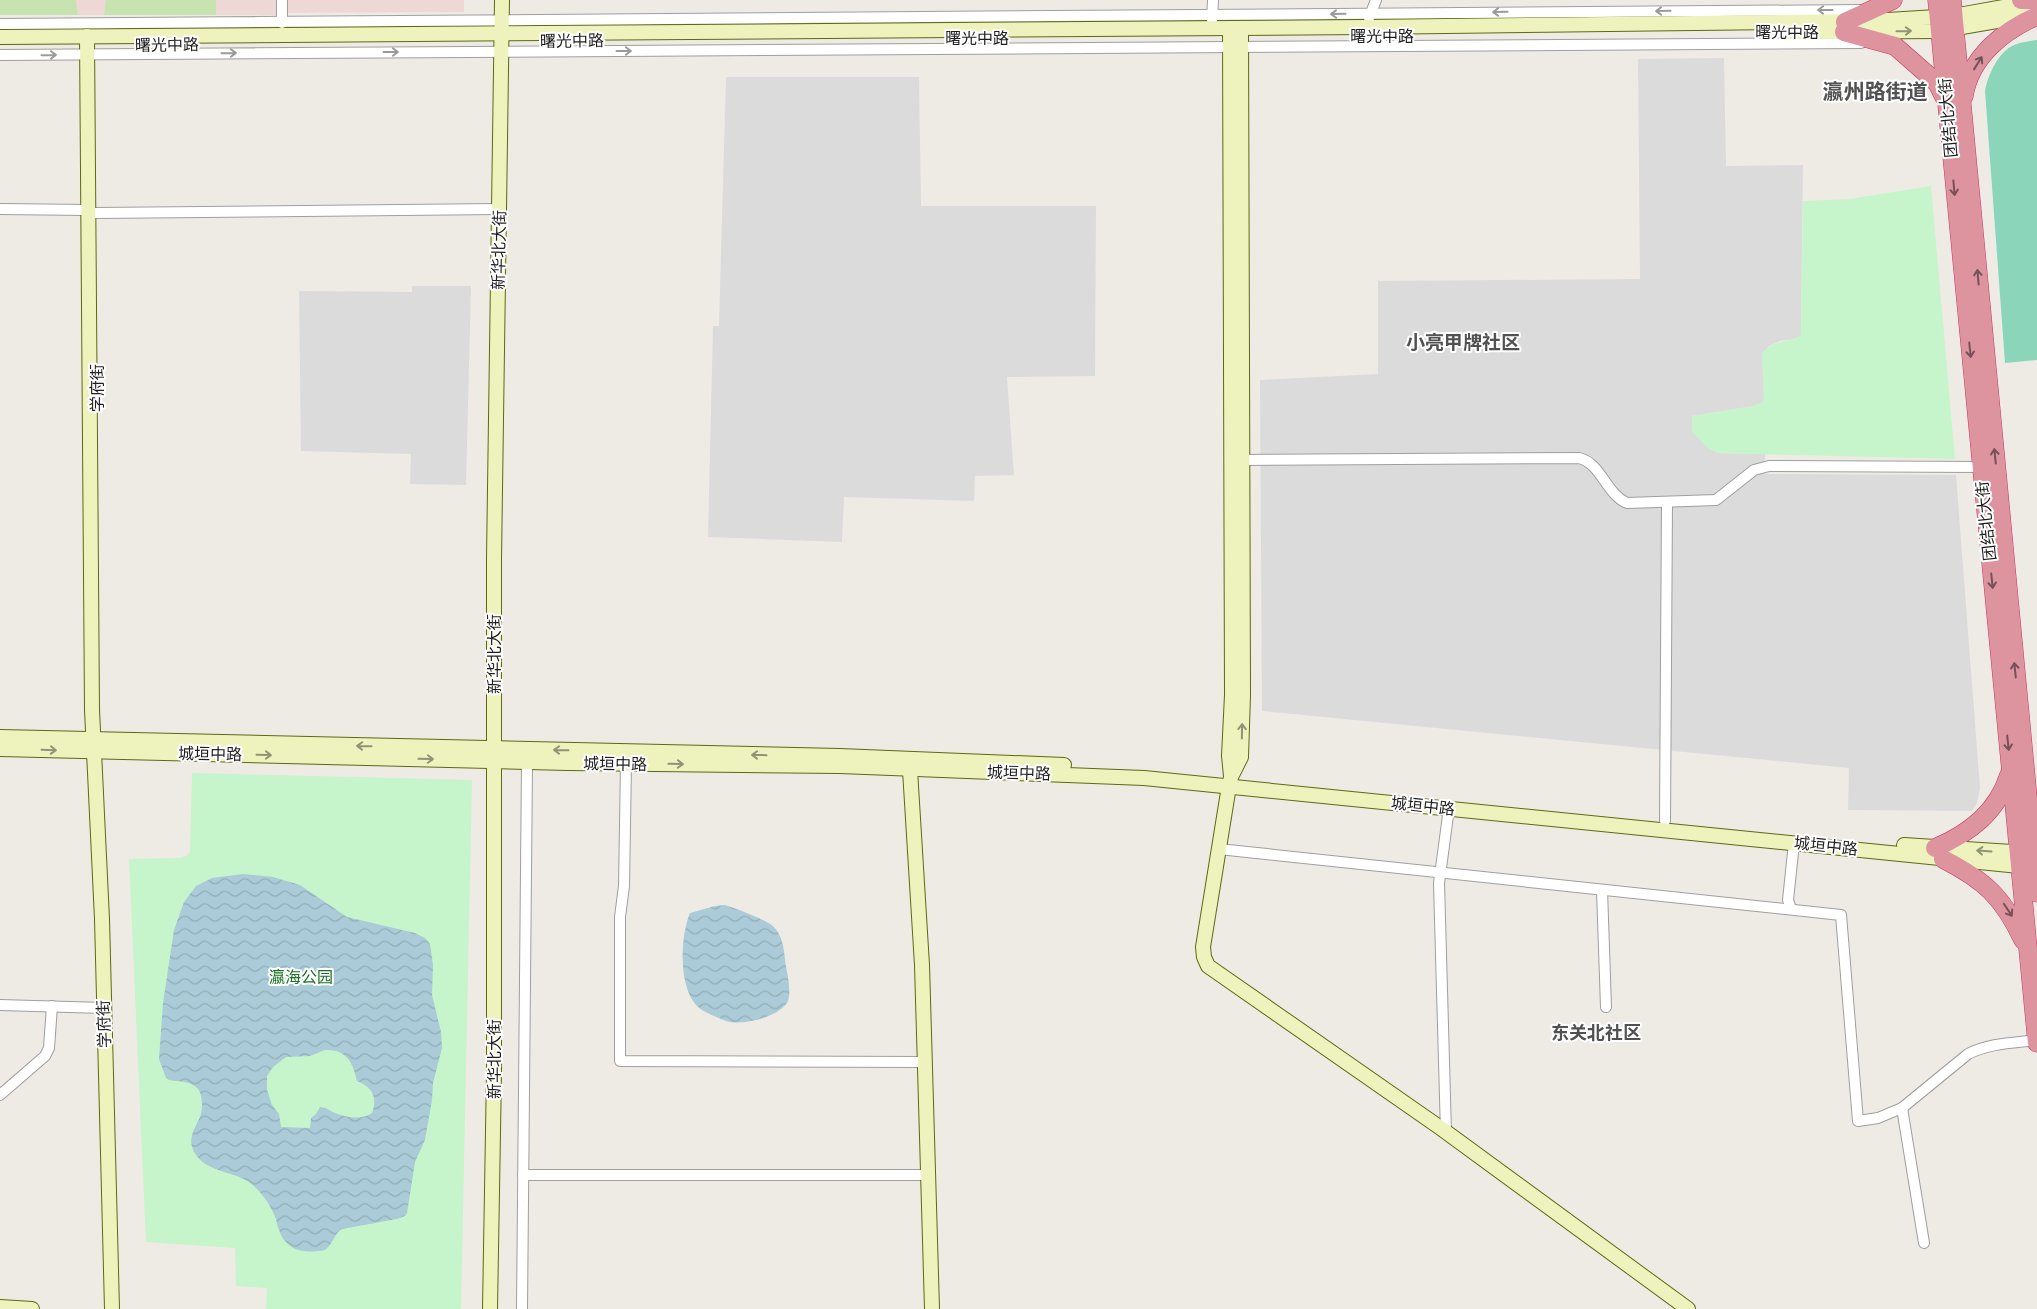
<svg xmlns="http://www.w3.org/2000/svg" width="2037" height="1309" viewBox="0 0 2037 1309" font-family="Rubik,'Noto Sans SC',sans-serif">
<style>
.residential{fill:#dcdbdb}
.commercial{fill:#edd8d6}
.grass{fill:#c7e3b0}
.park{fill:#c6f4cb}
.pitch{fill:#8bd5bb}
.water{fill:url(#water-waves);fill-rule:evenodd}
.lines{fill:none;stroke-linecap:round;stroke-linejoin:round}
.street-casing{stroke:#9f9f9f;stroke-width:12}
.secondary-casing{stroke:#5d6a10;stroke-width:16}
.highway-casing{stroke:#c83663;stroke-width:19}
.street{stroke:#fff;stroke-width:10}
.secondary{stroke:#eef3be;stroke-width:14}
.highway{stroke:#de949f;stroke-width:18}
.oneway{stroke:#9a9a9a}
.oneway2{stroke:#909376}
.oneway3{stroke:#745358}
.labels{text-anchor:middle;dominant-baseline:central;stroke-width:4;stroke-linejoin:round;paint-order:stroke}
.street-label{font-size:16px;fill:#1e1e1e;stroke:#fff}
.park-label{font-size:16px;fill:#177121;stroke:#fff}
.neighbourhood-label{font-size:18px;font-weight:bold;fill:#515151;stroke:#fff}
.quarter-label{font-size:19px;font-weight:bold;fill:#515151;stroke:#fff}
.district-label{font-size:21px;font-weight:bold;fill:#515151;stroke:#fff}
</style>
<defs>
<pattern id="water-waves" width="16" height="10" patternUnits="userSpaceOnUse" patternTransform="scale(1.25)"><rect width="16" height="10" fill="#aacbd7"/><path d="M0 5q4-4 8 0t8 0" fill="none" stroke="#92aeb8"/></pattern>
</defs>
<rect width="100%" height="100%" fill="#eeebe5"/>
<!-- residential -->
<g class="residential">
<path d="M1724,58L1726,166L1803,165L1801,335L1796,339L1780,341L1769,346L1762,353L1764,399L1761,403L1754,406L1692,416L1717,453L1765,454V474L1956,475L1980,788L1977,803L1972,811L1848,810L1849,768L1262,711L1260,380L1378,374V281L1640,279L1638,59Z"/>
<path d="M726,77H919L921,206H1096L1095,376L1007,377L1014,475L975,476L974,501L844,497L842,542L708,537L713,326H719Z"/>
<path d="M412,286H471L466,485L410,484L411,454L301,451L299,291L412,292Z"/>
</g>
<!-- commercial -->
<g class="commercial">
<rect x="0" y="0" width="277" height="15"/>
<path d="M286,0H464V12L287,13Z"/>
</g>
<!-- grass -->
<g class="grass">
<path d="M0,0H76L78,15H0Z"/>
<path d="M106,0H216V15H104Z"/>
</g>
<!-- park -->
<g class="park">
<path d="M1931,186L1955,459L1717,453L1706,447L1692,431V416L1754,406L1761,403L1764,399L1762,353C1776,338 1788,344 1801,335L1803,201L1850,199Z"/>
<path d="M192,773L472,780L461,1309H266L267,1288L236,1286L235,1248L146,1242L129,859L180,858L186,856L190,852Z"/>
</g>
<!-- pitch -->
<path class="pitch" d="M2037,40V360L2005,363L1985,91C1988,75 1998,52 2014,45C2020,42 2030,41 2037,40Z"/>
<!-- water -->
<g class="water">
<path d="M243,874L273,877L300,885L347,917L415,933L425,938L430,944L433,965L432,995L441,1032L442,1048L433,1083L432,1100L425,1140L415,1162L407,1213L405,1216L397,1219L342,1229C334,1234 333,1244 325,1250C305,1254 286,1251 279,1230C277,1226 277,1222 276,1219C271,1206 264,1196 255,1187C240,1171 209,1174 196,1155C186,1141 194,1130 200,1117C203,1110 203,1093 197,1088C187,1078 174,1084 166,1078L159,1059L163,1003L174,930L184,902L196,886L212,878ZM325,1050C346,1049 353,1062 357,1081C372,1087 378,1097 372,1113C362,1120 347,1118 335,1113C330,1111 326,1107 320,1107L316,1114L311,1118L310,1128L281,1127L279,1114L272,1105L267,1090V1076L273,1067L286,1057L310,1056Z"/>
<path d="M725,905C737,909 765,919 774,927C782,935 784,949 785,959C786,971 792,989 788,1001C781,1016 746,1025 730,1022C722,1020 709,1014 702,1010C677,994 680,936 690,913L715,906Z"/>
</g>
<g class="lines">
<defs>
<g id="street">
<path d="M1369,18L1376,0"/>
<path d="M1212,21L1213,0"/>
<path d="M282,23V0"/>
<path d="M0,24L1863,10"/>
<path d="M0,55L1861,43"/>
<path d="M0,209L88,210"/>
<path d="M95,213L499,209"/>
<path d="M1242,460L1579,458C1601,463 1606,494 1627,503L1716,500L1754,470L1769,466L1981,467"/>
<path d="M626,764L624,886L620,917V1061L924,1062"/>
<path d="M1665,821L1667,502"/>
<path d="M1219,849L1841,915L1858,1121L1878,1118L1902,1108L1968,1054C1990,1043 2013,1043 2037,1040"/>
<path d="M1602,890L1606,1007"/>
<path d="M1791,909L1788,900L1794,843"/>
<path d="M0,1005L104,1008"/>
<path d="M0,1095L45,1056L49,1048L52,1006"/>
<path d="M1902,1108L1924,1243"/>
<path d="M1446,1133L1439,883L1449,808"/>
<path d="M523,1175H927"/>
<path d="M522,1309L527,762"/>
</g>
<g id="secondary">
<path d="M1230,28L1232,695L1229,756L1231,776"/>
<path d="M1241,28L1243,695L1241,757L1231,777L1229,786L1203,947L1204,957L1208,966L1442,1129L1688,1309"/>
<path d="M1787,32L1939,31L2031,15"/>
<path d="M87,36L92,710L102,919L112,1309"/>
<path d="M0,37L1366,27L1871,21L1953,16L2031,2"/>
<path d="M0,737L840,756L1064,765"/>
<path d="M0,749L568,763L840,766L1144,778L2029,867"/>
<path d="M910,770L922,965L932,1309"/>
<path d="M1904,845L2027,853"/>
<path d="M0,1307L32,1309"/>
<path d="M490,1309L494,1072V559L502,0"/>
</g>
<g id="highway">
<path d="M1937,0L2037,1043"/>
<path d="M1952,0L2037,893"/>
<path d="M2021,0H2037"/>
<path d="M1845,22L1893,0"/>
<path d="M1844,32L1895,46L1937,83L1944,97"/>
<path d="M1964,96C1970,57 2003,31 2037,16"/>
<path d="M1935,848C1970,833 1997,812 2009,775"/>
<path d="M1943,859C1984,880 2003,897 2023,940"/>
</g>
</defs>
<!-- street casing -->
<use href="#street" class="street-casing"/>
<!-- secondary casing -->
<use href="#secondary" class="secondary-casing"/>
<!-- highway casing -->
<use href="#highway" class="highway-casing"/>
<!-- street -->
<use href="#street" class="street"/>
<!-- secondary -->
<use href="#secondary" class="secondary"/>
<!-- highway -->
<use href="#highway" class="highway"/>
</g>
<!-- one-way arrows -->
<defs><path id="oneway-shaft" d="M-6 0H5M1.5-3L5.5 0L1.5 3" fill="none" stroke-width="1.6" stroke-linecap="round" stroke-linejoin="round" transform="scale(1.25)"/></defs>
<g class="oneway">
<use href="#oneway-shaft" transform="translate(1825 10) rotate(180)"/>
<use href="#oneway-shaft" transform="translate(1663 11) rotate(179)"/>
<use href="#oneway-shaft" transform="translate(1500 12) rotate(179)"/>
<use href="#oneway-shaft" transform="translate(1338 14) rotate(179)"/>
<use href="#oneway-shaft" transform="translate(624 51)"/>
<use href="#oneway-shaft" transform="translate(391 52)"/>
<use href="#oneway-shaft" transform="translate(229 53) rotate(-1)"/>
<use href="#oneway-shaft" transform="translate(49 55) rotate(-1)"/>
</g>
<g class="oneway2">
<use href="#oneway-shaft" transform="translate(1904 31) rotate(-1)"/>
<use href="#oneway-shaft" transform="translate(1242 731) rotate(-89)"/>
<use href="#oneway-shaft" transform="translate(364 746) rotate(-179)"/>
<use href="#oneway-shaft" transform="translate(49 750) rotate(2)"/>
<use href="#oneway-shaft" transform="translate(561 750) rotate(-179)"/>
<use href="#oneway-shaft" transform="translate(264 755) rotate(1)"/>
<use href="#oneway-shaft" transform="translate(759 755) rotate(-179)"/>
<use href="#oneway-shaft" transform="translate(426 759) rotate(1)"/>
<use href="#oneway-shaft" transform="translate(676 764) rotate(1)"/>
<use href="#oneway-shaft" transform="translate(1984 851) rotate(-176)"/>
</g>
<g class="oneway3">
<use href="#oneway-shaft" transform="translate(1978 63) rotate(-58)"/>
<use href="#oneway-shaft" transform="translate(1954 188) rotate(85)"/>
<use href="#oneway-shaft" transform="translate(1978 277) rotate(-95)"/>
<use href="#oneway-shaft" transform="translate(1970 350) rotate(84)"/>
<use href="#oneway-shaft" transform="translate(1995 456) rotate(-96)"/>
<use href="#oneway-shaft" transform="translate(1992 581) rotate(84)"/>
<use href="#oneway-shaft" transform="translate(2015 670) rotate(-96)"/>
<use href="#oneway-shaft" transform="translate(2008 743) rotate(84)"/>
<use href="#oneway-shaft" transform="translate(2008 910) rotate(56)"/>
</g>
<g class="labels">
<!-- street labels -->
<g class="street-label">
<text x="1787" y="32">曙光中路</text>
<text x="1382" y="36">曙光中路</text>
<text x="977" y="38">曙光中路</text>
<text transform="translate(572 41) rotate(-1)">曙光中路</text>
<text transform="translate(167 45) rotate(-1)">曙光中路</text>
<text transform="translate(1948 118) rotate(-95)">团结北大街</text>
<text transform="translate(499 250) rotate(-89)">新华北大街</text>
<text transform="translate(97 388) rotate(-90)">学府街</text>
<text transform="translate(1986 521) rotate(-96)">团结北大街</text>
<text transform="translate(494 654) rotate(-90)">新华北大街</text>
<text transform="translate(210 754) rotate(1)">城垣中路</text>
<text transform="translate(615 764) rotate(1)">城垣中路</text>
<text transform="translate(1019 773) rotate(2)">城垣中路</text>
<text transform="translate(1423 806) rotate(6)">城垣中路</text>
<text transform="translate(1826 846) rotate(6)">城垣中路</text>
<text transform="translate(104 1024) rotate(-92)">学府街</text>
<text transform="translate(494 1059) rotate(-90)">新华北大街</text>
</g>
<!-- park labels -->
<g class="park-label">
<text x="301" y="977">瀛海公园</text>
</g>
<!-- neighbourhood labels -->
<g class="neighbourhood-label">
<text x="1596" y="1033">东关北社区</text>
</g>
<!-- quarter labels -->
<g class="quarter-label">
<text x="1463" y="342">小亮甲牌社区</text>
</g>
<!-- district labels -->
<g class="district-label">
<text x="1875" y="91">瀛州路街道</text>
</g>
</g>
</svg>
